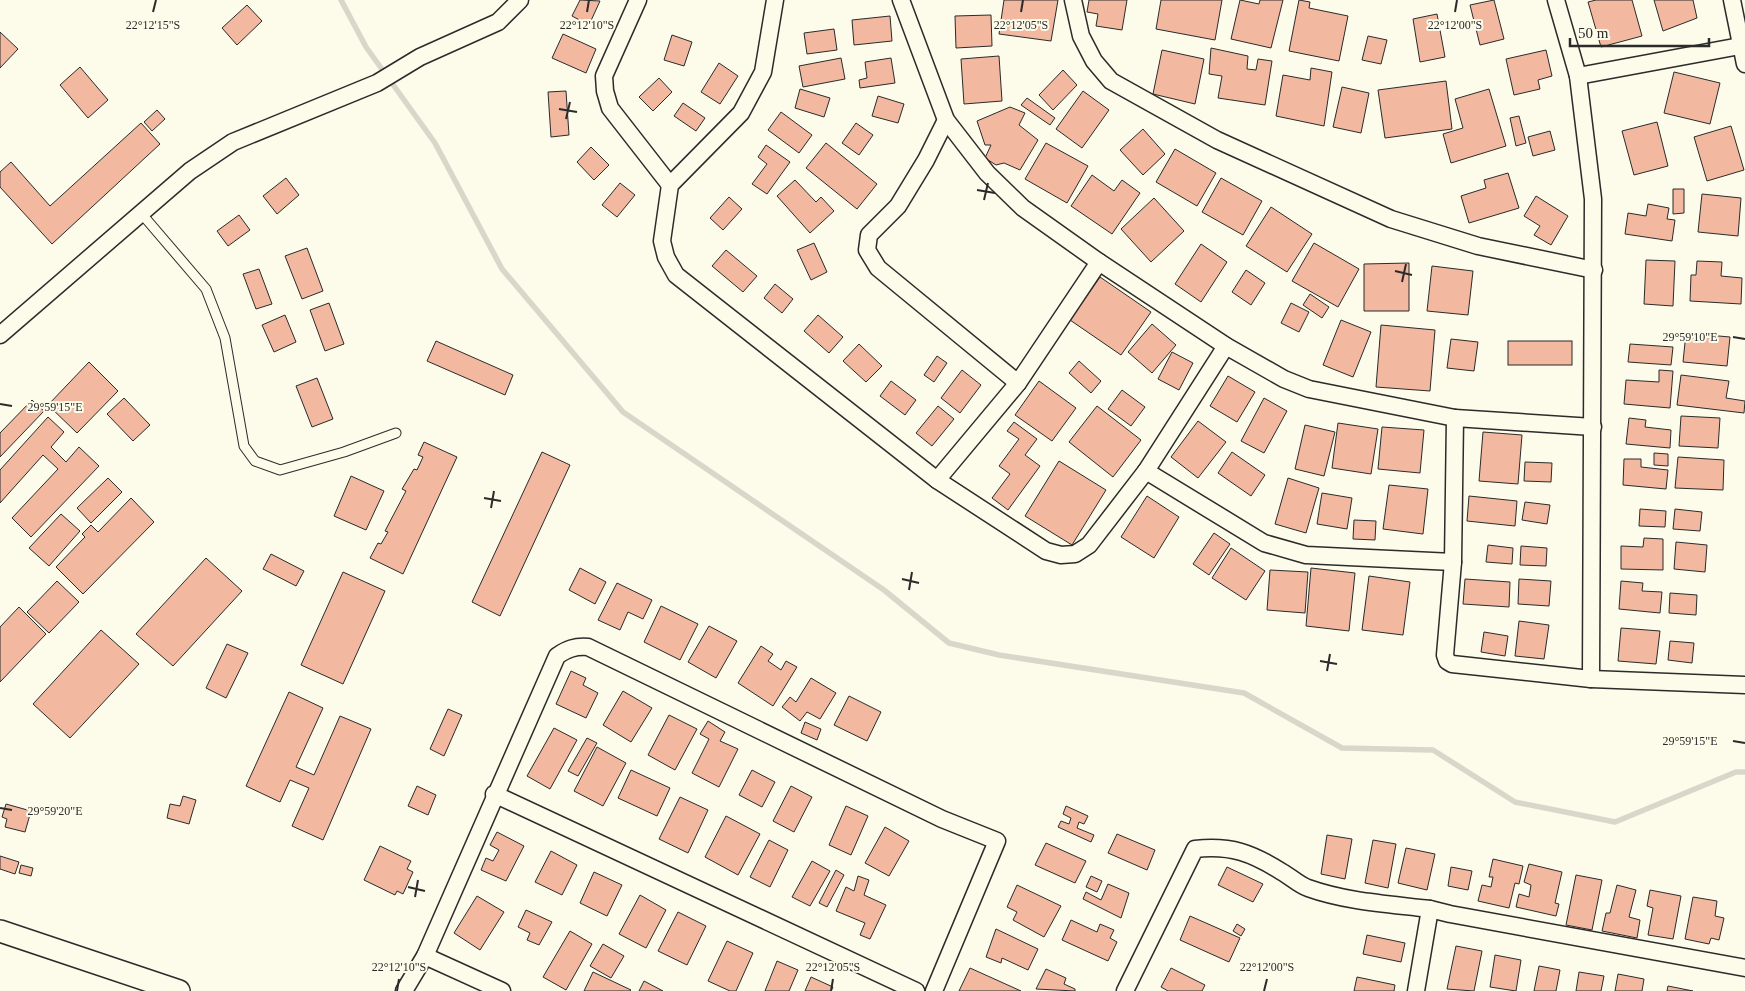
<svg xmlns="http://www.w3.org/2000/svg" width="1745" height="991" viewBox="0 0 1745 991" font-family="'Times New Roman',serif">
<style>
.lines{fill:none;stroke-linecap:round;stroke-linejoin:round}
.stream{stroke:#d8d7c9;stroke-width:5.5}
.building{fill:#f2b8a0;stroke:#2b2b2b}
.service-casing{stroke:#2b2b2b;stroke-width:11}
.minor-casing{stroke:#2b2b2b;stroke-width:19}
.tertiary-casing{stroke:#2b2b2b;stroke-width:24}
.service{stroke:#fdfbea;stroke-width:9}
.minor{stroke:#fdfbea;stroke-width:16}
.tertiary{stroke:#fdfbea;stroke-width:21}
.ticks{fill:none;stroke:#2b2b2b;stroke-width:2}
.ticks-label{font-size:12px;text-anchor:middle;fill:#2b2b2b;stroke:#fdfbea;stroke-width:4;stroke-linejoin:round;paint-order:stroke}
</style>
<rect width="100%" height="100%" fill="#fdfbea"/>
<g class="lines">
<!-- stream -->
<path class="stream" d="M341,0L366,47L435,143L502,269L623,412L884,590L949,643L999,655L1244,693L1342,748L1433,750L1515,802L1615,822L1736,772H1745"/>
</g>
<!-- building -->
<g class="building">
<path d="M580,0L600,1L589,25L572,16Z"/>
<path d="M1004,0H1058L1051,41L999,34Z"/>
<path d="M1089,0H1127L1122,30L1096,26L1098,14L1087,12Z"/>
<path d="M1161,0H1222L1215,40L1156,29Z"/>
<path d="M1240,0L1259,4L1260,0H1283L1271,48L1231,39Z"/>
<path d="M1299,0L1310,2L1309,8L1348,16L1339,61L1289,51Z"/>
<path d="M1494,0L1504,39L1480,45L1470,5Z"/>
<path d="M1596,0H1632L1642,36L1601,47L1588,2Z"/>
<path d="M1654,0H1693L1697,18L1663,31Z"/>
<path d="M247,5L262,21L237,45L222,28Z"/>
<path d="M1437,14L1445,57L1420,62L1413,19Z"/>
<path d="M991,15L992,46L956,48L955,16Z"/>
<path d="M890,16L892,41L854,45L852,20Z"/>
<path d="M834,29L837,50L807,54L804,33Z"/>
<path d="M0,32L18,49L0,68Z"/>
<path d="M563,34L596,49L586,73L552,58Z"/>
<path d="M672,35L692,42L684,66L664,60Z"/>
<path d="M1368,36L1387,40L1381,64L1362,60Z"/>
<path d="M1211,48L1248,56L1247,69L1256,70L1258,59L1272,61L1265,105L1218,98L1222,76L1209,74Z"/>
<path d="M1162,50L1204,59L1195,104L1153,94Z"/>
<path d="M1546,50L1552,76L1538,80L1540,89L1514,95L1506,59Z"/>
<path d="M999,56L1002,101L964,104L961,59Z"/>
<path d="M841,58L845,79L803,87L799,66Z"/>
<path d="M891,58L895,83L860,88L859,80L867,78L865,62Z"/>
<path d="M719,63L738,76L720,104L701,92Z"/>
<path d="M80,67L108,100L88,118L60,85Z"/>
<path d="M1311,68L1332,72L1324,126L1276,116L1283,75L1310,80Z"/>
<path d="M1063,70L1077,85L1053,110L1039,95Z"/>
<path d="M1674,72L1720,83L1710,124L1664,113Z"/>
<path d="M659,78L672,92L653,111L639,97Z"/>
<path d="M1446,81L1452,129L1385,138L1378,90Z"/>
<path d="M1342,87L1369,93L1361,133L1333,127Z"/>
<path d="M800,89L830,98L824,117L795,108Z"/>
<path d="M1489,89L1506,146L1451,163L1443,134L1463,128L1455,99Z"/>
<path d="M566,91L569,135L551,137L548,92Z"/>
<path d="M1083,91L1109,110L1082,148L1056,129Z"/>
<path d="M878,96L904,104L898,123L872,116Z"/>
<path d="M1027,98L1055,118L1050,125L1021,105Z"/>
<path d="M683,103L705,118L696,131L674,116Z"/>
<path d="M1010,107L1025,113L1019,125L1038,140L1020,170L1004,163L996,165L985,158L991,145H985L977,121Z"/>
<path d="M157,110L165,119L152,131L144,122Z"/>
<path d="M781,112L812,135L799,153L768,130Z"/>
<path d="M1519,116L1526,143L1516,146L1510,118Z"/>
<path d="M1657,122L1668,166L1634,175L1622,131Z"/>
<path d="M141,123L160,144L52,244L0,187V172L11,162L50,206Z"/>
<path d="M856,123L873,135L859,155L842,143Z"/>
<path d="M1731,126L1744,170L1707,181L1694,137Z"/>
<path d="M1143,129L1165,154L1143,175L1120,150Z"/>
<path d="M1550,131L1555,150L1533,156L1528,137Z"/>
<path d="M826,143L877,184L857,209L806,168Z"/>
<path d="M1046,143L1088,166L1067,203L1025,179Z"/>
<path d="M766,145L790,162L767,194L752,184L767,164L758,157Z"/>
<path d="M591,147L609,165L594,180L577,162Z"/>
<path d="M1175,149L1216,173L1197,206L1156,182Z"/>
<path d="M1508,173L1519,208L1469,223L1461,196L1486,188L1484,180Z"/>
<path d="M1092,175L1114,191L1122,180L1140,193L1112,234L1071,206Z"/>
<path d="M286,178L299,195L277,214L263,196Z"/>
<path d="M1221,178L1262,201L1243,235L1202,212Z"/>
<path d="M795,180L816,202L821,197L834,211L810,233L777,196Z"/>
<path d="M620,183L635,195L617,217L602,205Z"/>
<path d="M1673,189H1684V213L1673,214Z"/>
<path d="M1702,194L1741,198L1738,236L1698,232Z"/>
<path d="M1536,196L1568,216L1551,245L1534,235L1540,226L1524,216Z"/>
<path d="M729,197L742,209L723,230L710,218Z"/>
<path d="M1154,198L1184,231L1151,262L1121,229Z"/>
<path d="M1648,204L1669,208L1667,219L1675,220L1672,241L1625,234L1628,213L1646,216Z"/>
<path d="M1271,207L1312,234L1287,272L1246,246Z"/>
<path d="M239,215L250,230L228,246L217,231Z"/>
<path d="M814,243L827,272L811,280L797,250Z"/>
<path d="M1314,243L1359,269L1338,307L1292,281Z"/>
<path d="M1201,244L1227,262L1201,302L1175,284Z"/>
<path d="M307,248L323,291L302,299L285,256Z"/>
<path d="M726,250L757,276L743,292L712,266Z"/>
<path d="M1646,260L1675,261L1673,306L1644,304Z"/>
<path d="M1697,261L1722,262L1721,276L1742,278L1741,304L1690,301L1691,275H1696Z"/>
<path d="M1409,263V311H1364V264Z"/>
<path d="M1432,266L1473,271L1468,315L1427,311Z"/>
<path d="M259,269L272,304L256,309L243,274Z"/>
<path d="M1246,270L1265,283L1251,305L1232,292Z"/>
<path d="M1100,277L1151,312L1121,355L1070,320Z"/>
<path d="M775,284L793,299L782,313L764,298Z"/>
<path d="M1310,294L1329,307L1322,318L1303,305Z"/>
<path d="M329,303L344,344L325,351L310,310Z"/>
<path d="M1291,303L1309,312L1299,332L1281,323Z"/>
<path d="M285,315L296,342L274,352L262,325Z"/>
<path d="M818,315L843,337L829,353L804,331Z"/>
<path d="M1341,320L1371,332L1353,377L1323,365Z"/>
<path d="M1152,324L1176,345L1152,373L1128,352Z"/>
<path d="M1381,325L1435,330L1430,391L1376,387Z"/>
<path d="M1686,333L1730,337L1727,366L1683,362Z"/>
<path d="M1451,339L1478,342L1474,371L1447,368Z"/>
<path d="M436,341L513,375L505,395L427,361Z"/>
<rect x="1508" y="341" width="64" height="24"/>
<path d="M859,344L882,366L866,382L843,361Z"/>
<path d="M1630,344L1673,347L1671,365L1628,362Z"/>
<path d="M1172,352L1193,363L1179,390L1158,379Z"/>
<path d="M937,356L947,363L934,382L924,375Z"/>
<path d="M1079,361L1101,381L1091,393L1069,373Z"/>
<path d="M89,362L118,391L77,433L48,405Z"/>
<path d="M962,370L981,385L960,413L941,398Z"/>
<path d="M1659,370L1673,371L1670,408L1624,404L1626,380L1659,382Z"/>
<path d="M1681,375L1729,381L1726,398L1745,401L1744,413L1677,405Z"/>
<path d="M1228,376L1255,392L1237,422L1210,406Z"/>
<path d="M317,378L333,419L312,427L296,386Z"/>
<path d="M891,381L916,400L905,415L880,396Z"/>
<path d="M1039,381L1076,408L1052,441L1015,415Z"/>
<path d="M1122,390L1145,407L1131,426L1108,409Z"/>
<path d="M124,398L150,425L133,441L107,414Z"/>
<path d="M1264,398L1287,411L1264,453L1241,441Z"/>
<path d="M32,400L44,411L0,457V433Z"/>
<path d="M938,406L954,419L932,446L916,433Z"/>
<path d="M1097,406L1141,440L1113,477L1069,442Z"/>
<path d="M1681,416L1720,418L1718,448L1679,446Z"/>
<path d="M48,417L64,432L51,447L66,462L79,447L99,466L31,537L12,518L58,469L43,455L0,503V470Z"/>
<path d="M1629,418L1646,420L1645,427L1671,430L1670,448L1626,444Z"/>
<path d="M1198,421L1226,442L1198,478L1171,457Z"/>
<path d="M1014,422L1037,439L1025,455L1040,466L1008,510L992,498L1010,474L999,466L1019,439L1007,431Z"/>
<path d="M1338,423L1378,429L1371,474L1332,468Z"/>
<path d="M1305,425L1335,432L1324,476L1295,469Z"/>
<path d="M1382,427L1424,430L1420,473L1378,469Z"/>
<path d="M1483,432L1522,435L1518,484L1479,481Z"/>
<path d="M424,442L457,457L403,574L370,558L378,543L381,544L388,532L385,531L406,491L402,489L414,469L417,470L423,457L418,455Z"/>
<path d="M542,452L570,465L500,616L472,602Z"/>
<path d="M1232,452L1265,475L1251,496L1218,473Z"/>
<path d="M1654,453L1668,454V466L1654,465Z"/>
<path d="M1678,457L1724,460L1723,490L1675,488Z"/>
<path d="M1624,459H1641V467L1668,470L1666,489L1623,485Z"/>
<path d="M1059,461L1106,490L1072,545L1025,516Z"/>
<path d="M1525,462L1552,463L1551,482L1524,481Z"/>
<path d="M351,476L384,491L366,530L334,516Z"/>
<path d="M108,478L122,492L91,523L77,508Z"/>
<path d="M1288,478L1319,488L1306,533L1275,524Z"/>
<path d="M1389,485L1428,489L1423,534L1383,529Z"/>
<path d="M1322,493L1352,498L1347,529L1317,524Z"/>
<path d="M1147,496L1179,517L1154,558L1121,537Z"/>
<path d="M1469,496L1517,501L1515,526L1467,521Z"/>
<path d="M131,498L154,522L83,594L56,567L85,537L82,534L91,525L98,532Z"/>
<path d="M1525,502L1550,505L1547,524L1522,520Z"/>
<path d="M1640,509L1666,511L1665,527L1639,526Z"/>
<path d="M1675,509L1702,512L1700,531L1673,529Z"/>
<path d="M61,514L80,531L49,566L29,548Z"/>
<path d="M1354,520L1376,521L1375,540L1353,539Z"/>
<path d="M1214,533L1230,544L1209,575L1193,564Z"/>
<path d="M1644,538L1663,539V570L1621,569V546L1643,547Z"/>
<path d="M1676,542L1707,545L1705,572L1674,569Z"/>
<path d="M1488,545L1513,548L1512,564L1486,562Z"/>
<path d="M1521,546L1547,548L1546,566L1520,565Z"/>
<path d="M1231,548L1265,571L1246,600L1212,578Z"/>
<path d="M271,554L304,571L296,586L263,569Z"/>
<path d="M206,558L242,591L173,666L136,634Z"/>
<path d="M580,568L606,582L595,604L569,590Z"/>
<path d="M1311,568L1355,573L1349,631L1306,626Z"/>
<path d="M1270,570L1308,572L1305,613L1267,610Z"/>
<path d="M343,572L385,591L343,684L301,665Z"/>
<path d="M1369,576L1410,582L1403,635L1362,630Z"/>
<path d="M1465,579L1510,582L1509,607L1463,604Z"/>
<path d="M1519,579L1551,581L1549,606L1518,604Z"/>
<path d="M57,581L79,602L49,633L27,612Z"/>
<path d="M1621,581L1643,583L1642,591L1662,592L1660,613L1619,609Z"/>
<path d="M617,583L652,600L643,619L628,612L620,630L598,620Z"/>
<path d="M1670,593L1697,595L1696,615L1669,613Z"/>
<path d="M661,606L698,624L680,660L644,642Z"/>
<path d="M19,607L46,634L0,682V627Z"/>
<path d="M1519,621L1549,625L1544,659L1515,656Z"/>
<path d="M709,626L737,641L716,678L688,662Z"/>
<path d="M1621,628L1660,631L1656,664L1618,661Z"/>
<path d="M101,630L139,664L70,738L33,704Z"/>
<path d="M1484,632L1508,636L1505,656L1481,652Z"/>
<path d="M1670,641L1694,643L1692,663L1668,660Z"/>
<path d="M227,644L248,653L226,698L206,688Z"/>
<path d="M761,646L773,654L768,661L781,670L786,661L797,667L773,706L738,683Z"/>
<path d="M571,671L586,678L583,685L598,693L586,718L556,704Z"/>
<path d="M811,678L836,693L820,719L807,712L800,721L782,707L790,697L796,702Z"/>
<path d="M623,691L652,708L631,742L603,725Z"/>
<path d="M289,692L323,708L296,767L314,775L340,716L371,729L323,840L292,826L309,788L290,780L280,802L246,786Z"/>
<path d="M849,696L881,712L867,741L834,725Z"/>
<path d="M448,709L462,715L444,756L430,749Z"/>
<path d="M669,715L697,729L675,770L648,755Z"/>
<path d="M708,721L725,732L720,741L738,749L719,787L692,773L709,739L700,734Z"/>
<path d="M805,722L821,729L817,740L801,733Z"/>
<path d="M554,728L577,740L550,789L527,776Z"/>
<path d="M587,738L597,743L578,776L568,771Z"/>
<path d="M597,747L626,763L603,806L574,791Z"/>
<path d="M631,770L670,788L657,816L618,798Z"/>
<path d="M752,770L775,782L762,807L739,795Z"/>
<path d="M417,786L436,795L428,815L408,806Z"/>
<path d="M791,786L812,797L794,832L773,821Z"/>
<path d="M183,796L196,800L189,824L167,818L170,804L180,806Z"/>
<path d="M680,797L708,810L688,853L659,839Z"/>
<path d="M6,804L31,811L25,832L5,827L7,819L2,817Z"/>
<path d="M846,806L868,816L851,855L829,845Z"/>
<path d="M1066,806L1088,816L1084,824L1079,822L1077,828L1094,835L1091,842L1058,827L1061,821L1069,824L1071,818L1063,814Z"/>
<path d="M726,816L760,834L738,875L705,857Z"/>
<path d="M885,827L909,841L889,876L865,863Z"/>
<path d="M497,832L524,846L506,881L481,870L486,858L493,861L499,850L490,845Z"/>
<path d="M1117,834L1155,850L1147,870L1108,853Z"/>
<path d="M1327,835L1352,839L1345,879L1321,874Z"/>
<path d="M769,840L788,850L770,887L750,877Z"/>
<path d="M1373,840L1396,844L1388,888L1365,883Z"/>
<path d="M1046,843L1086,861L1075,883L1035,865Z"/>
<path d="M380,846L411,861L407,869L413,872L403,894L397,891L395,895L364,880Z"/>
<path d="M1406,848L1435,854L1427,890L1398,883Z"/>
<path d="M551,851L577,865L562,895L535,882Z"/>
<path d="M0,856L19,862L15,874L0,869Z"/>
<path d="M1493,859L1523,866L1519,884L1515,883L1509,908L1478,901L1482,885L1491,887L1493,877H1489Z"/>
<path d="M812,861L830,871L810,906L792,897Z"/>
<path d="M1529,864L1562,872L1555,903L1559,904L1556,916L1516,907L1519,894L1529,897L1531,885L1524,882Z"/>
<path d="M21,865L33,868L31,876L19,873Z"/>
<path d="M1227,867L1263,884L1253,902L1218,885Z"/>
<path d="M1451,867L1472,871L1468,890L1448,886Z"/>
<path d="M836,870L844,875L827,907L819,903Z"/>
<path d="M594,872L622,885L607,916L580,903Z"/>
<path d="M1576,875L1602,880L1592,930L1566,925Z"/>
<path d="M858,876L869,880L864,895L886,905L870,939L860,935L865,923L836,911L846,887L854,891Z"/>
<path d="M1091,876L1102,881L1097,892L1086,887Z"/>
<path d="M1108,884L1129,893L1121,918L1083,899L1086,892L1101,900Z"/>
<path d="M1017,885L1061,906L1044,937L1013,920L1017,912L1007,907Z"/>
<path d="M1617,885L1636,890L1629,917L1640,920L1637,938L1602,931L1606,913H1610Z"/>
<path d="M1650,890L1681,896L1673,939L1648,935L1653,908L1647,906Z"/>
<path d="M640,895L666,910L646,948L619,934Z"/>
<path d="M477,896L504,912L480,950L454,933Z"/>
<path d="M1693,897L1717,901L1715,916L1724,918L1719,940L1711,938L1709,944L1685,939Z"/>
<path d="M526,910L552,922L539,945L527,940L530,933L518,927Z"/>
<path d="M678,912L706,926L687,965L658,951Z"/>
<path d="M1190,916L1240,938L1229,962L1180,940Z"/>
<path d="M1071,920L1097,932L1100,924L1114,930L1110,938L1117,942L1108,961L1062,940Z"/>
<path d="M1237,924L1245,929L1241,936L1233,931Z"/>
<path d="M996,929L1038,949L1028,970L1002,958L1001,963L986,957Z"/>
<path d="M570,931L592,944L566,990L543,977Z"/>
<path d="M1367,935L1405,943L1401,962L1363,954Z"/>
<path d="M727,941L753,953L736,991H730L708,981Z"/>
<path d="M603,944L624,956L611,978L590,966Z"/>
<path d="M1456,946L1482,951L1474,991L1447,989Z"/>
<path d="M1495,955L1521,960L1516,991L1490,987Z"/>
<path d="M777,961L798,970L789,991H765Z"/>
<path d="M1539,966L1560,970L1556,991H1534Z"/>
<path d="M970,968L1021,991H959Z"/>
<path d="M1171,968L1205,985L1202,991H1168L1161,987Z"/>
<path d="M1046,969L1066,978L1064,984L1075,989V991L1036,989Z"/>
<path d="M593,972L631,990L630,991H584Z"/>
<path d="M1579,972L1604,976L1601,991H1576Z"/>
<path d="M1618,974L1644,979L1642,991H1615Z"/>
<path d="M811,977L833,987L831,991H805Z"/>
<path d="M1357,977L1395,985L1394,991H1354Z"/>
<path d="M644,981L663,991H639Z"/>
<path d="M1668,986L1693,991H1667Z"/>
</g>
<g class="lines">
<defs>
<path id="service" d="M141,213L206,289L225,338L244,446L255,461L280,470L344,452L396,433"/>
<g id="minor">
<path d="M638,0L604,76L605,91L610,108L670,185"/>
<path d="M775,0L763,72L741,113L670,185L662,241L666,257L676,275L937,480L1018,383L1099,262"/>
<path d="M901,0L946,120L987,173L1023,208L1099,262L1226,346L1284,379L1309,389L1455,418L1593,427"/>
<path d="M1073,0L1081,36L1094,61L1111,81L1217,140L1391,219L1478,246L1594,270"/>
<path d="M1556,0L1578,76L1593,199L1591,679"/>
<path d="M1732,0L1745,64"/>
<path d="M1578,76L1740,46"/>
<path d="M946,120L926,160L898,206L869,235L867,250L878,268L1018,383"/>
<path d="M0,335L190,171L233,142L377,83L420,57L498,22L520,0"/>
<path d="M1455,418L1453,562L1445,655L1447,661L1452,664L1591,679L1745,685"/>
<path d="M1146,471L1264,543L1306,555L1453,562"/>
<path d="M937,480L1046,551L1061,555L1075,554L1089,545L1146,471L1226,346"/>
<path d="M494,794L916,991"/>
<path d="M425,956L502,991"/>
<path d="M404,991L425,956L557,656C567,649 575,646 588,647L942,819L997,841L934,991"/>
<path d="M1125,991L1195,849C1231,845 1252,853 1282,872C1291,877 1299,885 1308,888C1347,902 1390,904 1430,909"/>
<path d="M1416,991L1430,909L1450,914L1745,968"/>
</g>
<path id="tertiary" d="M0,931L179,991"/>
</defs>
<!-- service casing -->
<use href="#service" class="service-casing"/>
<!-- minor casing -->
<use href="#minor" class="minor-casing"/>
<!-- tertiary casing -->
<use href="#tertiary" class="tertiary-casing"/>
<!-- service -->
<use href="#service" class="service"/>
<!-- minor -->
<use href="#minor" class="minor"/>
<!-- tertiary -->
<use href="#tertiary" class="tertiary"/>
</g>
<!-- ticks -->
<path class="ticks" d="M153,12L156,0M587,12L589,0M1021,12L1023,0M1455,12L1457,0M559,109L577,112M566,119L570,102M977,190L995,193M984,200L988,183M1395,271L1412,275M1402,282L1406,264M1733,337L1745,339M0,404L12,406M484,498L501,501M491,508L494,491M902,579L919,583M909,590L912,572M1320,661L1337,664M1327,671L1330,654M1733,741L1745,743M0,808L12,810M408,887L425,891M415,897L418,880M397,991L399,979M831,991L833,979M1264,991L1267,979"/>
<g class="ticks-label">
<text x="153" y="29">22°12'15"S</text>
<text x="587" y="29">22°12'10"S</text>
<text x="1021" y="29">22°12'05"S</text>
<text x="1455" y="29">22°12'00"S</text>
<text x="1690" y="341">29°59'10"E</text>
<text x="55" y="411">29°59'15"E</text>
<text x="1690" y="745">29°59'15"E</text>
<text x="55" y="815">29°59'20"E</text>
<text x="399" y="971">22°12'10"S</text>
<text x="833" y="971">22°12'05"S</text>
<text x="1267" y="971">22°12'00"S</text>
</g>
<!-- scale -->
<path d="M1570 38v8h139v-8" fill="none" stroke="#2b2b2b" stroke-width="2.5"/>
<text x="1578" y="38" font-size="15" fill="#2b2b2b" stroke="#fdfbea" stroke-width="4" paint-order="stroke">50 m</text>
</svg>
